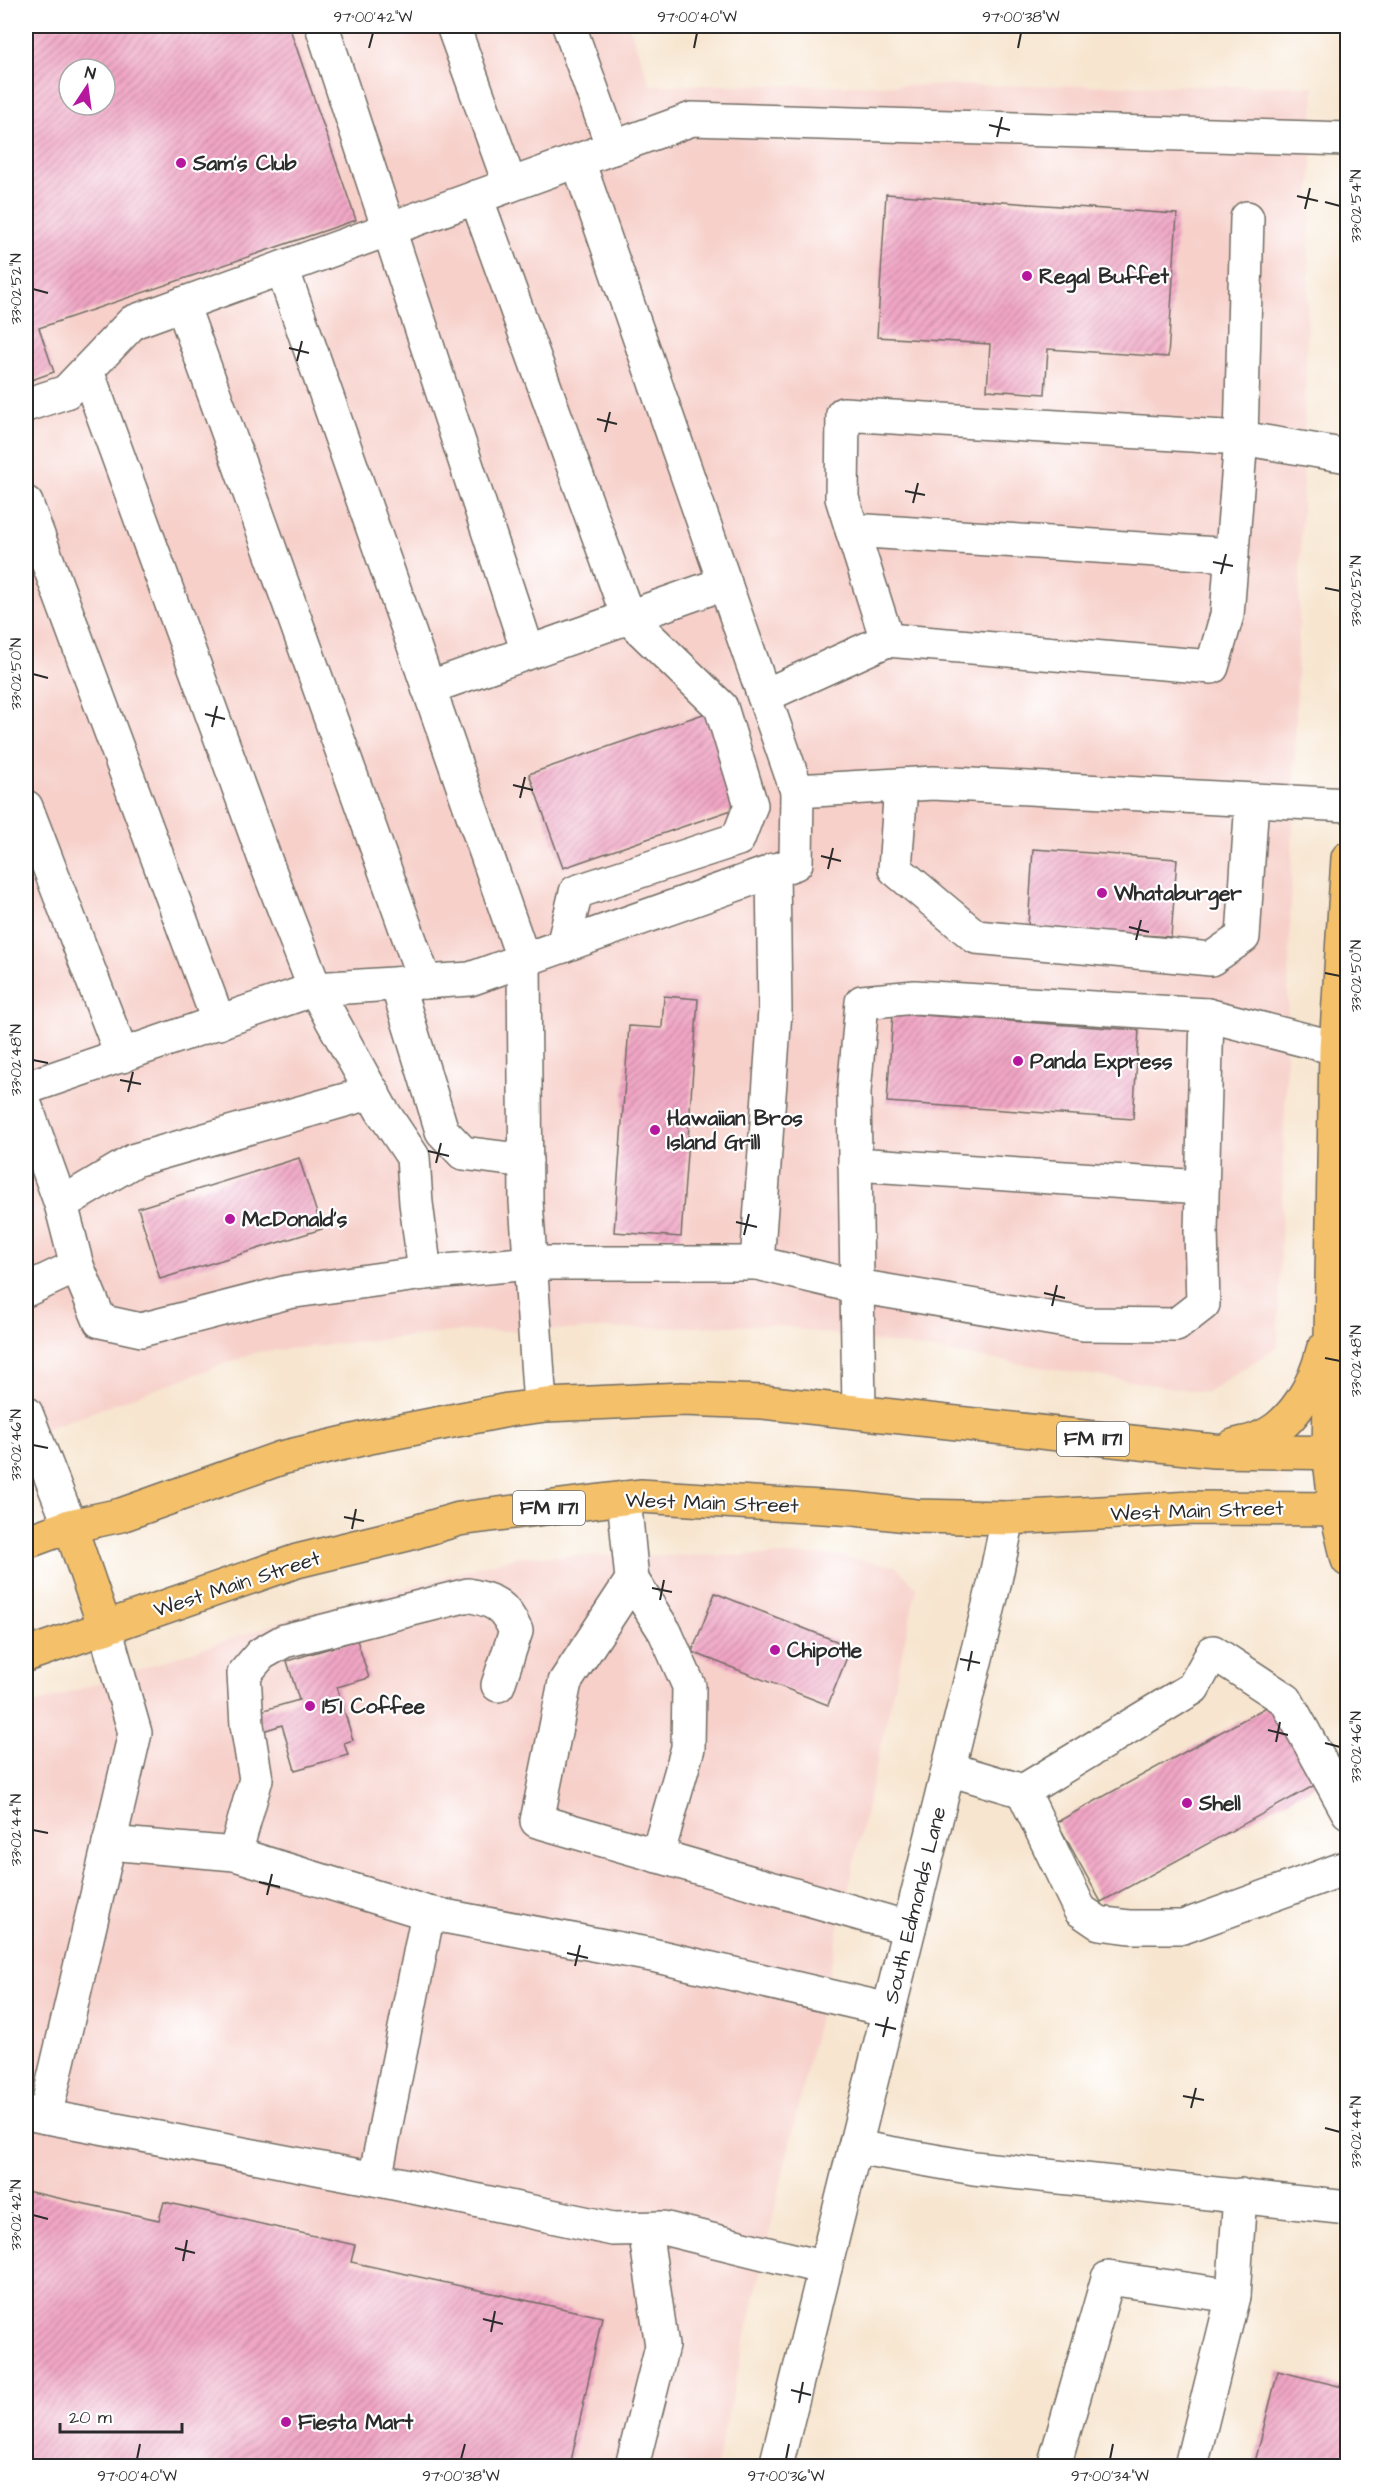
<svg xmlns="http://www.w3.org/2000/svg" width="1373" height="2492" viewBox="0 0 1373 2492" font-family="'Architects Daughter',sans-serif">
<style>
.built{fill:#f7d0ca;fill-rule:evenodd}
.building{fill:url(#building-hatch);fill-rule:evenodd}
.lines{fill:none;stroke-linecap:round;stroke-linejoin:round}
.minor-casing{stroke:#726c64;stroke-width:36}
.major-casing{stroke:#726c64;stroke-width:36}
.minor{stroke:#fff;stroke-width:33}
.major{stroke:#f4c16b;stroke-width:33}
.ticks{fill:none;stroke:#2b2b2b;stroke-width:2}
.poi-dot{fill:#b5179e;stroke:#fff;stroke-width:2}
.labels{text-anchor:middle;dominant-baseline:central;stroke-width:4.5;stroke-linejoin:round;paint-order:stroke}
.shield{fill:#fff;stroke:#6b6b6b;stroke-width:1.5}
.shield-label{font-size:20px;font-weight:bold;fill:#2b2b2b}
.poi-label{font-size:21px;font-weight:bold;fill:#2b2b2b;stroke:#fff;text-anchor:start}
.street-label{font-size:21px;fill:#2b2b2b;stroke:#fff}
.neatline{fill:none;stroke:#2b2b2b;stroke-width:2}
.ticks-label{font-size:15px;text-anchor:middle;fill:#2b2b2b}
</style>
<defs>
<pattern id="building-hatch" width="6" height="6" patternUnits="userSpaceOnUse" patternTransform="scale(1.5)"><rect width="6" height="6" fill="#f1a6c5"/><path d="M-1 1l2-2M0 6l6-6M5 7l2-2" fill="none" stroke="#c387a0"/></pattern>
</defs>
<rect width="100%" height="100%" fill="#fff"/>
<filter id="ink" filterUnits="userSpaceOnUse"><feTurbulence type="fractalNoise" baseFrequency=".0167" numOctaves="2"/><feDisplacementMap in="SourceGraphic" scale="12" xChannelSelector="R" yChannelSelector="G"/><feConvolveMatrix kernelMatrix="1 2 1 2 8 2 1 2 1" color-interpolation-filters="sRGB"/></filter>
<filter id="wash" filterUnits="userSpaceOnUse"><feTurbulence type="fractalNoise" baseFrequency=".008" numOctaves="4" result="noise"/><feDisplacementMap in="SourceGraphic" scale="24" xChannelSelector="R" yChannelSelector="G"/><feGaussianBlur stdDeviation="1.35" result="paint"/><feColorMatrix in="noise" values="0 0 0 0 0 0 0 0 0 0 0 0 0 0 0 0 0 1.4 0 .05"/><feComposite in="paint" operator="in"/></filter>
<g filter="url(#wash)">
<rect width="100%" height="100%" fill="#f7e5cf"/>
<!-- built -->
<g class="built">
<path d="M26,26H629L650,85L1314,86L1278,1346L1206,1393L774,1325L454,1332L257,1352L26,1436ZM69,69H105V105H69Z"/>
<path d="M832,1555L895,1566L917,1587L716,2466H26V1707L290,1619L519,1556Z"/>
</g>
<g id="blocks">
<!-- building -->
<g class="building">
<path d="M26,26H289L356,220L39,328L54,372L26,382ZM69,69H105V105H69Z"/>
<path d="M886,194L1177,214L1168,357L1048,349L1045,394L987,390L990,344L877,337Z"/>
<path d="M706,713L740,807L563,868L529,774Z"/>
<path d="M1033,849L1177,859L1171,937L1028,927Z"/>
<path d="M664,996L698,999L681,1237L614,1232L629,1026L662,1028Z"/>
<path d="M893,1013L1139,1030L1133,1119L887,1102Z"/>
<path d="M299,1158L322,1229L160,1279L138,1208Z"/>
<path d="M715,1593L851,1647L828,1705L692,1652Z"/>
<path d="M357,1640L369,1678L337,1687L353,1740L344,1743L348,1755L295,1770L282,1725L263,1731L257,1712L299,1700L287,1661Z"/>
<path d="M1272,1704L1317,1784L1101,1902L1057,1822Z"/>
<path d="M26,2191L159,2220L164,2202L355,2245L351,2262L602,2317L570,2466H26Z"/>
<path d="M1278,2371L1347,2388V2466H1254Z"/>
</g>
</g>
</g>
<g filter="url(#ink)">
<use href="#blocks" fill-opacity="0" stroke="#726c64" stroke-width="1.5"/>
<g class="lines">
<defs>
<g id="minor">
<path d="M322,26L528,652"/>
<path d="M453,26L510,185"/>
<path d="M569,26L613,148"/>
<path d="M476,197L628,617L721,707L751,805L738,839L576,892L563,946"/>
<path d="M282,268L524,961L526,1201L540,1405"/>
<path d="M182,304L425,982"/>
<path d="M87,371L267,865L315,989L381,1109L413,1157L416,1203L425,1273"/>
<path d="M26,405L66,392L133,322L692,119L1348,139"/>
<path d="M26,503L219,1023"/>
<path d="M852,530L1232,555"/>
<path d="M887,640L1212,667L1227,615L1241,438L1247,218"/>
<path d="M428,688L725,583"/>
<path d="M764,696L887,640L842,498L843,414L1241,438L1348,456"/>
<path d="M901,785L895,869L976,937L1211,959L1243,937L1252,800"/>
<path d="M797,791L933,783L1348,805"/>
<path d="M26,807L122,1056"/>
<path d="M397,984L442,1131L463,1153L526,1161"/>
<path d="M26,1088L315,989L470,979L796,863L797,791L578,161"/>
<path d="M373,1092L135,1160L61,1204L77,1266L100,1321L141,1330L288,1292L425,1273L530,1263H757L845,1284L1084,1324L1176,1325L1203,1304L1201,1231L1207,1015L1336,1048"/>
<path d="M26,1107L61,1204"/>
<path d="M855,1164L1202,1187"/>
<path d="M757,1263L775,1011L773,870"/>
<path d="M26,1290L77,1266"/>
<path d="M859,1411L854,1092L862,1002L915,997L1207,1015"/>
<path d="M26,1413L70,1526"/>
<path d="M624,1498L632,1580L565,1682L537,1821L909,1928"/>
<path d="M632,1580L665,1632L689,1686L688,1748L657,1856"/>
<path d="M949,1769L1023,1791L1193,1688L1213,1652L1286,1700L1348,1812"/>
<path d="M1023,1791L1080,1910L1099,1923L1130,1927H1183L1348,1867"/>
<path d="M109,1843L235,1854L428,1913"/>
<path d="M235,1854L256,1779L247,1725L244,1674L261,1654L284,1641L468,1595C496,1601 504,1605 516,1631L498,1685"/>
<path d="M26,2113L375,2179L613,2229L663,2228L825,2268"/>
<path d="M45,2117L135,1733L105,1628"/>
<path d="M855,2147L974,2168L1348,2208"/>
<path d="M375,2179L428,1913L652,1955L889,2010"/>
<path d="M632,2466L662,2346L645,2229"/>
<path d="M776,2466L994,1585L1008,1518"/>
<path d="M1054,2466L1108,2278L1233,2296"/>
<path d="M1191,2466L1233,2296L1240,2195"/>
</g>
<g id="major">
<path d="M1348,858L1336,1048L1329,1453L1336,1509L1348,1560"/>
<path d="M1233,1446C1242,1443 1252,1442 1260,1438C1294,1424 1315,1384 1323,1350"/>
<path d="M70,1526L105,1628"/>
<path d="M26,1542L70,1526L121,1515L281,1458L370,1437L508,1410L546,1405L682,1399L763,1402L1214,1451L1348,1453"/>
<path d="M26,1655L297,1561L408,1534L459,1519L640,1496L855,1509L916,1516L1008,1518L1192,1508L1348,1509"/>
</g>
</defs>
<!-- minor casing -->
<use href="#minor" class="minor-casing"/>
<!-- major casing -->
<use href="#major" class="major-casing"/>
<!-- minor -->
<use href="#minor" class="minor"/>
<!-- major -->
<use href="#major" class="major"/>
</g>
</g>
<!-- ticks -->
<path class="ticks" d="M369,48L373,33M694,48L697,33M1018,48L1021,33M989,125L1010,130M997,137L1002,117M1297,196L1318,201M1325,202L1340,206M1305,209L1310,188M33,289L48,293M289,348L309,353M297,361L302,341M597,419L617,424M605,432L610,412M905,491L925,495M913,503L918,483M1213,562L1233,566M1221,574L1226,554M1325,588L1340,591M33,674L48,678M205,714L225,719M212,727L217,706M513,785L533,790M520,798L525,777M821,856L841,861M828,869L833,848M1129,927L1149,932M1136,940L1141,920M1325,973L1340,976M33,1060L48,1063M120,1080L141,1084M128,1092L133,1072M428,1151L449,1156M436,1163L441,1143M736,1222L757,1227M744,1235L749,1214M1044,1293L1065,1298M1052,1306L1057,1285M1325,1358L1340,1361M33,1445L48,1448M344,1517L364,1521M352,1529L356,1509M652,1588L672,1592M660,1600L664,1580M960,1659L980,1663M968,1671L972,1651M1268,1730L1288,1735M1276,1742L1280,1722M1325,1743L1340,1747M33,1830L48,1833M259,1882L280,1887M267,1895L272,1874M567,1953L588,1958M575,1966L580,1945M875,2024L896,2029M883,2037L888,2017M1183,2096L1204,2100M1191,2108L1196,2088M1325,2128L1340,2132M33,2215L48,2219M175,2248L195,2253M183,2261L187,2240M483,2319L503,2324M491,2332L495,2311M791,2390L811,2395M799,2403L803,2382M137,2459L140,2444M461,2459L465,2444M786,2459L789,2444M1110,2459L1113,2444"/>
<!-- markers -->
<g class="poi-dot">
<circle cx="181" cy="163" r="6"/>
<circle cx="1027" cy="276" r="6"/>
<circle cx="1102" cy="893" r="6"/>
<circle cx="1018" cy="1061" r="6"/>
<circle cx="655" cy="1130" r="6"/>
<circle cx="230" cy="1219" r="6"/>
<circle cx="775" cy="1650" r="6"/>
<circle cx="310" cy="1706" r="6"/>
<circle cx="1187" cy="1803" r="6"/>
<circle cx="286" cy="2422" r="6"/>
</g>
<g class="labels">
<!-- shield labels -->
<g class="shield">
<rect x="1057" y="1422" width="72" height="34" rx="4.5"/>
<rect x="513" y="1491" width="72" height="34" rx="4.5"/>
</g>
<g class="shield-label">
<text x="1093" y="1439">FM 1171</text>
<text x="549" y="1508">FM 1171</text>
</g>
<!-- poi labels -->
<g class="poi-label">
<text x="193" y="163">Sam's Club</text>
<text x="1039" y="276">Regal Buffet</text>
<text x="1114" y="893">Whataburger</text>
<text x="1030" y="1061">Panda Express</text>
<text x="667" y="1118">Hawaiian Bros<tspan x="667" dy="24">Island Grill</tspan></text>
<text x="242" y="1219">McDonald's</text>
<text x="787" y="1650">Chipotle</text>
<text x="322" y="1706">151 Coffee</text>
<text x="1199" y="1803">Shell</text>
<text x="298" y="2422">Fiesta Mart</text>
</g>
<!-- street labels -->
<g class="street-label">
<text transform="translate(712 1503) rotate(2)">West Main Street</text>
<text transform="translate(1197 1511) rotate(-2)">West Main Street</text>
<text transform="translate(237 1584) rotate(-18)">West Main Street</text>
<text transform="translate(915 1905) rotate(-76)">South Edmonds Lane</text>
</g>
</g>
<!-- margin -->
<rect width="1373" height="2492" fill="none" stroke="#fff" stroke-width="66"/>
<!-- north arrow -->
<g transform="translate(87 87) rotate(13)"><circle r="28" fill="#ffffff" stroke="#aaaaaa" stroke-width="1.5"/>
<path d="M0-4.5L10 22L0 15L-10 22Z" fill="#b5179e"/>
<text y="-9" font-size="16" font-weight="bold" text-anchor="middle" fill="#2b2b2b">N</text>
</g>
<!-- scale -->
<path d="M60 2423v9h122v-9" fill="none" stroke="#2b2b2b" stroke-width="3"/>
<text x="69" y="2423" font-size="18" fill="#2b2b2b" stroke="#ffffff" stroke-width="4.5" paint-order="stroke">20 m</text>
<rect x="33" y="33" width="1307" height="2426" class="neatline"/>
<g class="ticks-label">
<text x="373" y="22">97°00'42"W</text>
<text x="697" y="22">97°00'40"W</text>
<text x="1021" y="22">97°00'38"W</text>
<text transform="translate(1356 206) rotate(-90)" y="5">33°02'54"N</text>
<text transform="translate(16 289) rotate(-90)" y="5">33°02'52"N</text>
<text transform="translate(1356 591) rotate(-90)" y="5">33°02'52"N</text>
<text transform="translate(16 674) rotate(-90)" y="5">33°02'50"N</text>
<text transform="translate(1356 976) rotate(-90)" y="5">33°02'50"N</text>
<text transform="translate(16 1060) rotate(-90)" y="5">33°02'48"N</text>
<text transform="translate(1356 1361) rotate(-90)" y="5">33°02'48"N</text>
<text transform="translate(16 1445) rotate(-90)" y="5">33°02'46"N</text>
<text transform="translate(1356 1747) rotate(-90)" y="5">33°02'46"N</text>
<text transform="translate(16 1830) rotate(-90)" y="5">33°02'44"N</text>
<text transform="translate(1356 2132) rotate(-90)" y="5">33°02'44"N</text>
<text transform="translate(16 2215) rotate(-90)" y="5">33°02'42"N</text>
<text x="137" y="2481">97°00'40"W</text>
<text x="461" y="2481">97°00'38"W</text>
<text x="786" y="2481">97°00'36"W</text>
<text x="1110" y="2481">97°00'34"W</text>
</g>
</svg>
